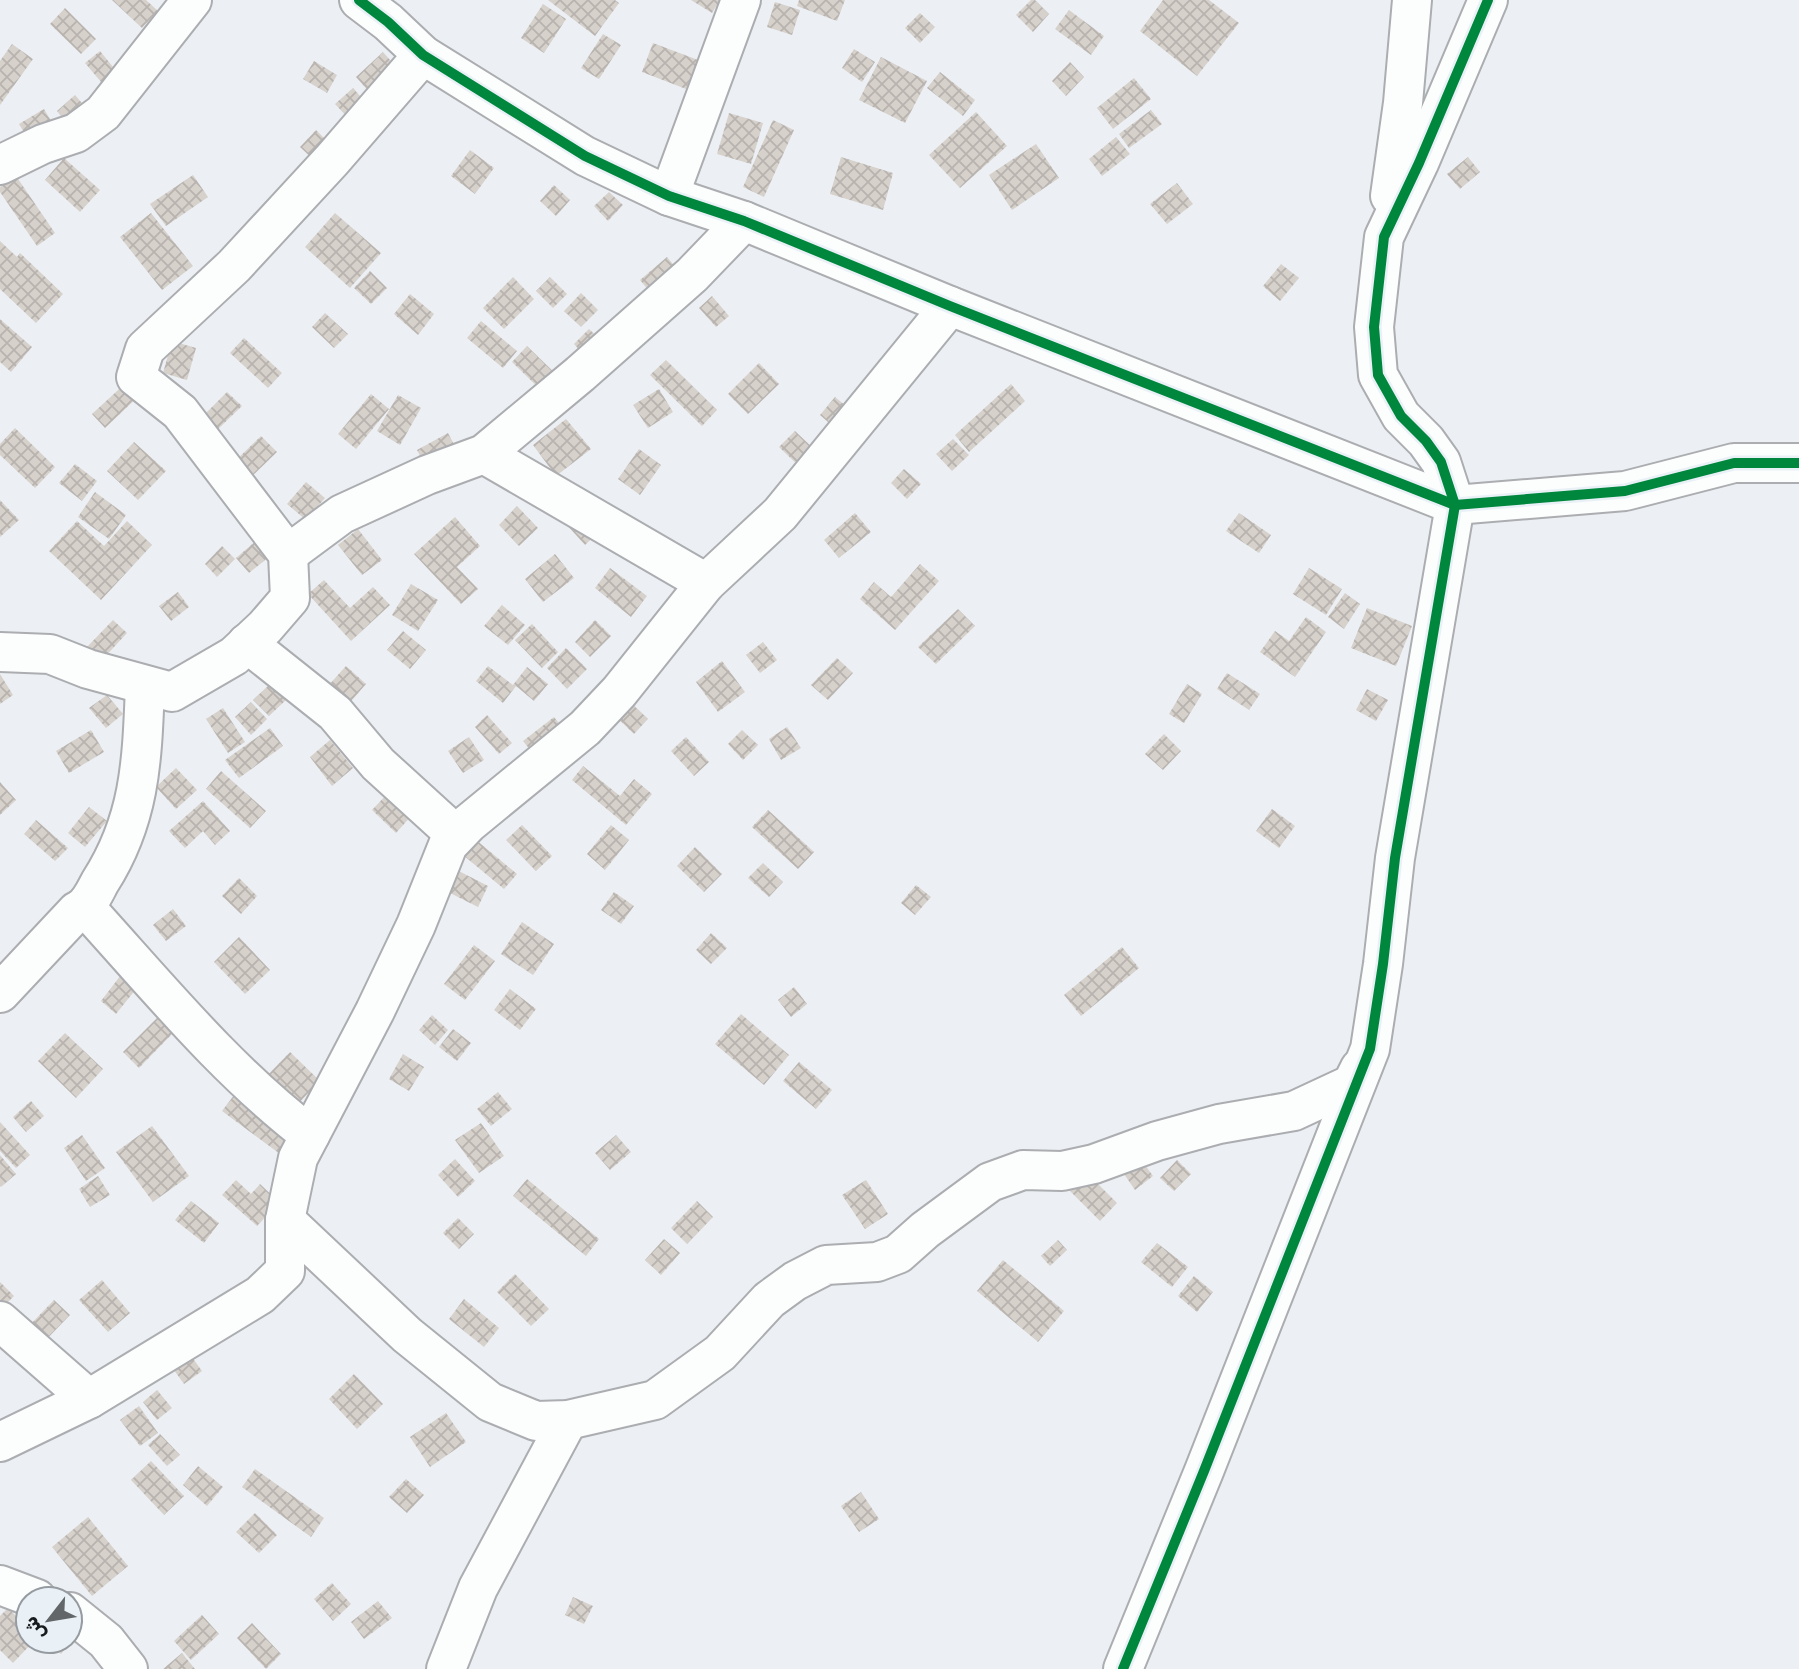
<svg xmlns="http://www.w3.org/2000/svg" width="1799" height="1669" viewBox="0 0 1799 1669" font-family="Rubik,Cairo,sans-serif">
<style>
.building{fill:url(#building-cross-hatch)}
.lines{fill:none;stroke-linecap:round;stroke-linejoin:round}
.minor-casing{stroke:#abadb0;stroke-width:42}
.minor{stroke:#fcfdfd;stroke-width:38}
.cycleway-casing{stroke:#e9f1f7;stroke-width:15}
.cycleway{stroke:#00873e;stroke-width:10}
</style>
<defs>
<pattern id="building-cross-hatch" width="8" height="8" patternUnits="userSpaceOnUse" patternTransform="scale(1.75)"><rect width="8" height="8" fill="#d7d1cb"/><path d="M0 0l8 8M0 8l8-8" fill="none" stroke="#b8b3ae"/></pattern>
</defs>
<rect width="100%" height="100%" fill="#ecf0f4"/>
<!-- building -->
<g class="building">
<path d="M112,0H146L158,11L142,28Z"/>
<path d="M548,0H615L619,3L595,36Z"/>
<path d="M691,0H720L712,13Z"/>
<path d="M799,0H845L837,21L797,6Z"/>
<path d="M1031,0H1035L1049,14L1033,32L1016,15Z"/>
<path d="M1163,0H1209L1239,23L1197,76L1140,31Z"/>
<path d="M775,2L800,10L792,35L767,27Z"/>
<path d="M543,4L566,19L544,53L521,38Z"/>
<path d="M65,8L96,39L81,54L50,24Z"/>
<path d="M1069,10L1104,36L1091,55L1055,29Z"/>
<path d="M920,13L935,27L920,43L905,28Z"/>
<path d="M603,34L621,45L599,79L581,68Z"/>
<path d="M653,43L698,60L686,89L642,72Z"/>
<path d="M12,44L33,59L0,105V61Z"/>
<path d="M854,49L875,62L862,82L842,68Z"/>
<path d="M100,51L126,83L112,95L85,63Z"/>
<path d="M383,52L398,69L371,94L356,77Z"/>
<path d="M881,57L927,81L905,123L859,100Z"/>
<path d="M314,61L337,75L327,93L303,79Z"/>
<path d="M1070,62L1084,77L1066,96L1052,81Z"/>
<path d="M940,72L975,100L963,116L927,88Z"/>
<path d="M1134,78L1151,99L1113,129L1097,108Z"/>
<path d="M353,88L368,105L351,121L335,104Z"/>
<path d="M75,95L88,110L70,127L57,111Z"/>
<path d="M44,109L57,131L32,146L19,124Z"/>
<path d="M1151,110L1162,124L1129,148L1119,134Z"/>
<path d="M976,112L1007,146L960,188L929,155Z"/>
<path d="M729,113L763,123L751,164L717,154Z"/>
<path d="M773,120L794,130L764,197L743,187Z"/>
<path d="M316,130L331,145L316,162L300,147Z"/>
<path d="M1116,137L1130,154L1102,176L1089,159Z"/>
<path d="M1036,144L1059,178L1012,210L989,175Z"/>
<path d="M470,150L494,168L475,194L451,176Z"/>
<path d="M841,157L893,173L883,210L830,194Z"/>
<path d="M1468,157L1480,172L1460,189L1447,174Z"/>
<path d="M64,158L100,190L80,212L45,180Z"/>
<path d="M193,175L208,197L166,226L150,204Z"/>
<path d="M16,176L55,233L37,246L0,192V187Z"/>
<path d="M1177,183L1193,204L1167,224L1150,204Z"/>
<path d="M554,185L570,200L556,216L540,201Z"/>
<path d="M609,192L623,205L608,221L594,206Z"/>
<path d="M151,213L193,266L162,290L120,237Z"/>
<path d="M335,213L381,253L350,288L305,247Z"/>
<path d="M0,241L17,257L20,253L63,294L36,323L0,289Z"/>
<path d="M667,257L682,275L655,298L640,280Z"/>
<path d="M1281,264L1299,278L1280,301L1263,286Z"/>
<path d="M370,271L387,288L371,304L354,288Z"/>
<path d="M513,277L534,299L504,329L483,308Z"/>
<path d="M550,277L567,294L553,308L536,291Z"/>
<path d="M581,293L598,310L581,327L564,311Z"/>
<path d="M410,294L434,314L418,335L394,314Z"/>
<path d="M712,296L729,316L716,327L699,308Z"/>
<path d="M325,313L348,334L334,348L312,327Z"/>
<path d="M0,319L32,347L11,372L0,362Z"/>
<path d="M481,321L517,351L503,368L467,338Z"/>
<path d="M589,329L608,347L591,363L574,344Z"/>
<path d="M244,338L282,373L268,388L230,353Z"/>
<path d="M172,341L196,348L187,380L163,373Z"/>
<path d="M527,346L563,381L548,397L512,362Z"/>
<path d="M666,360L717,410L702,426L650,375Z"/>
<path d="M759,363L779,384L748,414L728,394Z"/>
<path d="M129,380L142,393L105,428L92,414Z"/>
<path d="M1011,384L1025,401L969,452L955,435Z"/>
<path d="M659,389L673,412L648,428L633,405Z"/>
<path d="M227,392L242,406L215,432L201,418Z"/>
<path d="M371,394L389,409L356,449L338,434Z"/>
<path d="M398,395L421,408L400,445L377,431Z"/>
<path d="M835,397L852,411L836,429L820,415Z"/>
<path d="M566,419L591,449L556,476L533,445Z"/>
<path d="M15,428L55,467L35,488L0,455V444Z"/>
<path d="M795,431L816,451L800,467L779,447Z"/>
<path d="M448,433L457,450L426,467L417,450Z"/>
<path d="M261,436L277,452L246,482L230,466Z"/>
<path d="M953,439L969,455L952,471L936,454Z"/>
<path d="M134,442L166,471L138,500L107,471Z"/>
<path d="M639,449L661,465L640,495L618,479Z"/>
<path d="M75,464L97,481L82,501L59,483Z"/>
<path d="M904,469L921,484L907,499L891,483Z"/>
<path d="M306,482L325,498L306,520L287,504Z"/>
<path d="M95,492L126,515L109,539L78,517Z"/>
<path d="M0,500L19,520L0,537Z"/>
<path d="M517,506L538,528L519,546L499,525Z"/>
<path d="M582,509L602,529L585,545L566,524Z"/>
<path d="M855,513L871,532L839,558L824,540Z"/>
<path d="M1239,513L1271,535L1259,553L1226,531Z"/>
<path d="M455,517L480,546L457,567L478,589L461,604L414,554Z"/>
<path d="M77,521L104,546L127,521L152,545L101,600L49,551Z"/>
<path d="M358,529L382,560L362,575L338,545Z"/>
<path d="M257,540L270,556L249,573L236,558Z"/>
<path d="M222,546L235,559L217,577L205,564Z"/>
<path d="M555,554L574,578L543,602L525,579Z"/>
<path d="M920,564L939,581L895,630L860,599L874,582L891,597Z"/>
<path d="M610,568L647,596L631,617L595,588Z"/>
<path d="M1309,568L1342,589L1326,615L1293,594Z"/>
<path d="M324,580L350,608L373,587L390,605L351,641L308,594Z"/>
<path d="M411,584L438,600L418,631L392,615Z"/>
<path d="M178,592L189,607L171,621L159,606Z"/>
<path d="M1345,593L1360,604L1344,629L1328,617Z"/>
<path d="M502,605L525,625L508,645L484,626Z"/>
<path d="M1367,608L1412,626L1396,666L1351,648Z"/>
<path d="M958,609L975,626L936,664L918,647Z"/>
<path d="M1306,617L1326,632L1295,677L1260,652L1275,631L1289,641Z"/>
<path d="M113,620L127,633L102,660L87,647Z"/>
<path d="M595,620L611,636L590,657L575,642Z"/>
<path d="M532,624L558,652L542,668L515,640Z"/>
<path d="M403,631L426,650L410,669L387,650Z"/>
<path d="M763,642L777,660L760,673L746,655Z"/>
<path d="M566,648L587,669L567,689L547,668Z"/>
<path d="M837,658L853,673L828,700L811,685Z"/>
<path d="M722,661L745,692L718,712L696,682Z"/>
<path d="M346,666L366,684L339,715L318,697Z"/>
<path d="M488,666L513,685L527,667L548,684L534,701L516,686L503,703L476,681Z"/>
<path d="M1227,673L1260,694L1249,710L1217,689Z"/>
<path d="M0,674L13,695L0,704Z"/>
<path d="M270,684L286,700L269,716L253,700Z"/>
<path d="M1187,684L1202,694L1184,723L1169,714Z"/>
<path d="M1367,689L1388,700L1376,721L1356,710Z"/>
<path d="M107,695L123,714L106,728L89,708Z"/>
<path d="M627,699L648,719L634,734L612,713Z"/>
<path d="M251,702L267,719L251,735L235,717Z"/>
<path d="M223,708L245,742L228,753L206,719Z"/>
<path d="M487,715L512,743L499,754L475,727Z"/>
<path d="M554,717L566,732L535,756L523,741Z"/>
<path d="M787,727L801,748L781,760L769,739Z"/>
<path d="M270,728L283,746L239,778L225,760Z"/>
<path d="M91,730L104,752L69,773L56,751Z"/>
<path d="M742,730L758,745L743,760L728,744Z"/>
<path d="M1164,734L1181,751L1163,770L1145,754Z"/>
<path d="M469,737L484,760L463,773L448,751Z"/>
<path d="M686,737L709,762L694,776L671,751Z"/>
<path d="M330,740L353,768L332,786L310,757Z"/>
<path d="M583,766L620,796L634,779L652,794L626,825L572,780Z"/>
<path d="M176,768L197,790L176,809L156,787Z"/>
<path d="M221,771L266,811L250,828L206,789Z"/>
<path d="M0,782L16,800L0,815Z"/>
<path d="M389,792L413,814L396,833L372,810Z"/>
<path d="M203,801L230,831L215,845L203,831L185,848L169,831Z"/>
<path d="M89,807L107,821L85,847L68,833Z"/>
<path d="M1272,809L1295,826L1279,848L1256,831Z"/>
<path d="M768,810L814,852L798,869L752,827Z"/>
<path d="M36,820L68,848L55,861L24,834Z"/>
<path d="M522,825L552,856L536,871L506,840Z"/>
<path d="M611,825L629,840L605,870L587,854Z"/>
<path d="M475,839L517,874L504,889L463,855Z"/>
<path d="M695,847L722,874L704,892L677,866Z"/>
<path d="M763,863L783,882L769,897L748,878Z"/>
<path d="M451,867L488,886L478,907L440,888Z"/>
<path d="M239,878L257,896L241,914L222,896Z"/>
<path d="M916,885L931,897L915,915L901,903Z"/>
<path d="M614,892L634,906L621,924L601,910Z"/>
<path d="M173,909L186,926L166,941L153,925Z"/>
<path d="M522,922L554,944L533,975L501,954Z"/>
<path d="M711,933L727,948L711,964L696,950Z"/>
<path d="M239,937L270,970L245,994L214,962Z"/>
<path d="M474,945L495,961L465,1000L444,984Z"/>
<path d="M1122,947L1139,968L1081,1016L1064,995Z"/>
<path d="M124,971L140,984L116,1014L101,1001Z"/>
<path d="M794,987L807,1004L791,1017L778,1000Z"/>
<path d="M510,989L536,1009L520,1030L494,1010Z"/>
<path d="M741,1014L789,1055L764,1085L715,1044Z"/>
<path d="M160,1015L175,1031L139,1068L123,1052Z"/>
<path d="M432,1015L448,1030L435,1045L419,1030Z"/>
<path d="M453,1029L471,1043L457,1061L439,1047Z"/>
<path d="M65,1033L103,1069L76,1098L38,1061Z"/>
<path d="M290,1052L320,1081L292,1110L262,1081Z"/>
<path d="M403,1054L424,1067L409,1091L389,1079Z"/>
<path d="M799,1062L832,1090L816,1109L783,1081Z"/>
<path d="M238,1090L295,1132L280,1154L222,1111Z"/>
<path d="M498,1092L512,1109L491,1126L477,1109Z"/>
<path d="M31,1101L44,1116L26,1132L13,1117Z"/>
<path d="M0,1122L30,1155L16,1168L0,1151Z"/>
<path d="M481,1123L504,1156L479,1173L455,1140Z"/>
<path d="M152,1126L189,1176L153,1202L116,1152Z"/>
<path d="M82,1135L105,1168L86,1181L64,1148Z"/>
<path d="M616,1135L631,1152L610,1170L595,1153Z"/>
<path d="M0,1155L16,1174L1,1187L0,1186Z"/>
<path d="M455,1159L475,1181L458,1197L438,1175Z"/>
<path d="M1177,1160L1191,1174L1174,1191L1160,1178Z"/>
<path d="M1142,1161L1153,1176L1135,1190L1124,1174Z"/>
<path d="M1084,1170L1117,1203L1100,1221L1067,1188Z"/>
<path d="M98,1176L110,1195L90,1207L79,1189Z"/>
<path d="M527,1179L599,1239L586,1256L513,1196Z"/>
<path d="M236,1180L251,1194L260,1184L279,1202L257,1226L222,1195Z"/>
<path d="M866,1180L888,1214L865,1229L842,1195Z"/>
<path d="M191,1201L219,1223L204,1243L175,1220Z"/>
<path d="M697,1201L713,1217L687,1244L671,1228Z"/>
<path d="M458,1218L474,1234L459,1249L443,1233Z"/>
<path d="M664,1239L680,1253L661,1275L645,1260Z"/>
<path d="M1058,1240L1067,1250L1050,1266L1041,1256Z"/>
<path d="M1157,1243L1188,1267L1172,1287L1141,1262Z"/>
<path d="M1003,1260L1064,1311L1038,1342L977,1291Z"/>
<path d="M515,1274L549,1309L531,1326L497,1292Z"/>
<path d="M1194,1276L1213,1292L1197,1312L1178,1296Z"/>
<path d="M102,1280L130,1313L108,1332L79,1300Z"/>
<path d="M0,1282L14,1296L0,1310Z"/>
<path d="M464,1299L499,1328L484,1347L449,1319Z"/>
<path d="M54,1300L70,1315L41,1345L25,1330Z"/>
<path d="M189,1353L202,1371L184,1384L171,1366Z"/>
<path d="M354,1374L383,1404L357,1429L329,1399Z"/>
<path d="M157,1390L172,1408L157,1420L143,1402Z"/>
<path d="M139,1406L158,1433L140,1446L120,1420Z"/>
<path d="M446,1413L466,1442L430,1467L410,1437Z"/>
<path d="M160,1434L180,1455L167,1466L148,1445Z"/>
<path d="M151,1461L184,1496L164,1515L131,1480Z"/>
<path d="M198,1466L223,1487L207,1506L183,1485Z"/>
<path d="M255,1469L324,1518L311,1537L242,1487Z"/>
<path d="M406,1479L424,1495L407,1513L389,1497Z"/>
<path d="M861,1492L879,1519L859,1532L841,1506Z"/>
<path d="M255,1513L277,1535L259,1553L236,1532Z"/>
<path d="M88,1517L128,1566L92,1596L52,1547Z"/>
<path d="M332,1583L351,1604L333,1621L314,1599Z"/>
<path d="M573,1597L593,1606L584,1624L565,1615Z"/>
<path d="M378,1601L392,1618L364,1639L351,1622Z"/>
<path d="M8,1608L28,1628V1641H34L13,1663L0,1650V1616Z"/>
<path d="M202,1615L219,1634L191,1660L174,1641Z"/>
<path d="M252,1623L281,1654L266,1669L237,1638Z"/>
<path d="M70,1626L78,1634L61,1654L47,1641H70Z"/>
<path d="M182,1653L195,1669H163Z"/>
</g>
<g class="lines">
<defs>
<g id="minor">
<path d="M359,0L388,22L423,55L585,156L669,196L744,221L950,306L1455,505L1625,491L1734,463H1799"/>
<path d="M0,165L43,144L76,133L103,113L192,0"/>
<path d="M669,196L741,0"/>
<path d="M1390,196L1403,103L1412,0"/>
<path d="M484,454L706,583"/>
<path d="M288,554L342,514L427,475L484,454L580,374L692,275L744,221"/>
<path d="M247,643L335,713L378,764L456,835"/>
<path d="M0,652L50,654L88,669L172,692L234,656L265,627L290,598L288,554L180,412L136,377L145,349L234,266L332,160L423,55"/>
<path d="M85,907C157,986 225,1070 310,1135"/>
<path d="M0,993L77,911C89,906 94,893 100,882C141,818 142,759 145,686"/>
<path d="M285,1220L407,1335L490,1402L536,1421L568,1420L655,1400L720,1353L769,1300L795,1281L826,1265L877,1262L898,1254L925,1230L990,1182L1023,1170L1062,1171L1094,1164L1157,1141L1219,1124L1294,1111L1352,1084L1360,1068"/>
<path d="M0,1321L89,1399"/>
<path d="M0,1442L89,1399L260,1295L285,1271V1220L298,1158L375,1011L416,925L448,845L469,823L585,728L619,692L706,583L780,514L950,306"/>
<path d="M0,1585L37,1599"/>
<path d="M70,1612L106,1641L128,1669"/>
<path d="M446,1669L478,1588L568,1420"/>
<path d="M1123,1669L1204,1471L1370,1049L1383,964L1395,858L1455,505L1441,462L1426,441L1401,416L1378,375L1374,327L1384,237L1419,163L1488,0"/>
</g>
</defs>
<!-- minor casing -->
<use href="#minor" class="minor-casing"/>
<!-- minor -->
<use href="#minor" class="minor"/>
<defs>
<g id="cycleway">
<path d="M359,0L388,22L423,55L585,156L669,196L744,221L950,306L1455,505L1625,491L1734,463H1799"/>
<path d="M1123,1669L1204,1471L1370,1049L1383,964L1395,858L1455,505L1441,462L1426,441L1401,416L1378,375L1374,327L1384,237L1419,163L1488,0"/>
</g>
</defs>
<!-- cycleway casing -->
<use href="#cycleway" class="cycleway-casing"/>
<!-- cycleway -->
<use href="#cycleway" class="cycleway"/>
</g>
<!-- north arrow -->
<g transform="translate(49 1620) rotate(239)"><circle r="33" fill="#e9f1f7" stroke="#959ba0" stroke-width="2"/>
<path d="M0-5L12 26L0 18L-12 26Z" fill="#626668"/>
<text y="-10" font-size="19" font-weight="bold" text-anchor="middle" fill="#181b1d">ش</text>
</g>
</svg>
